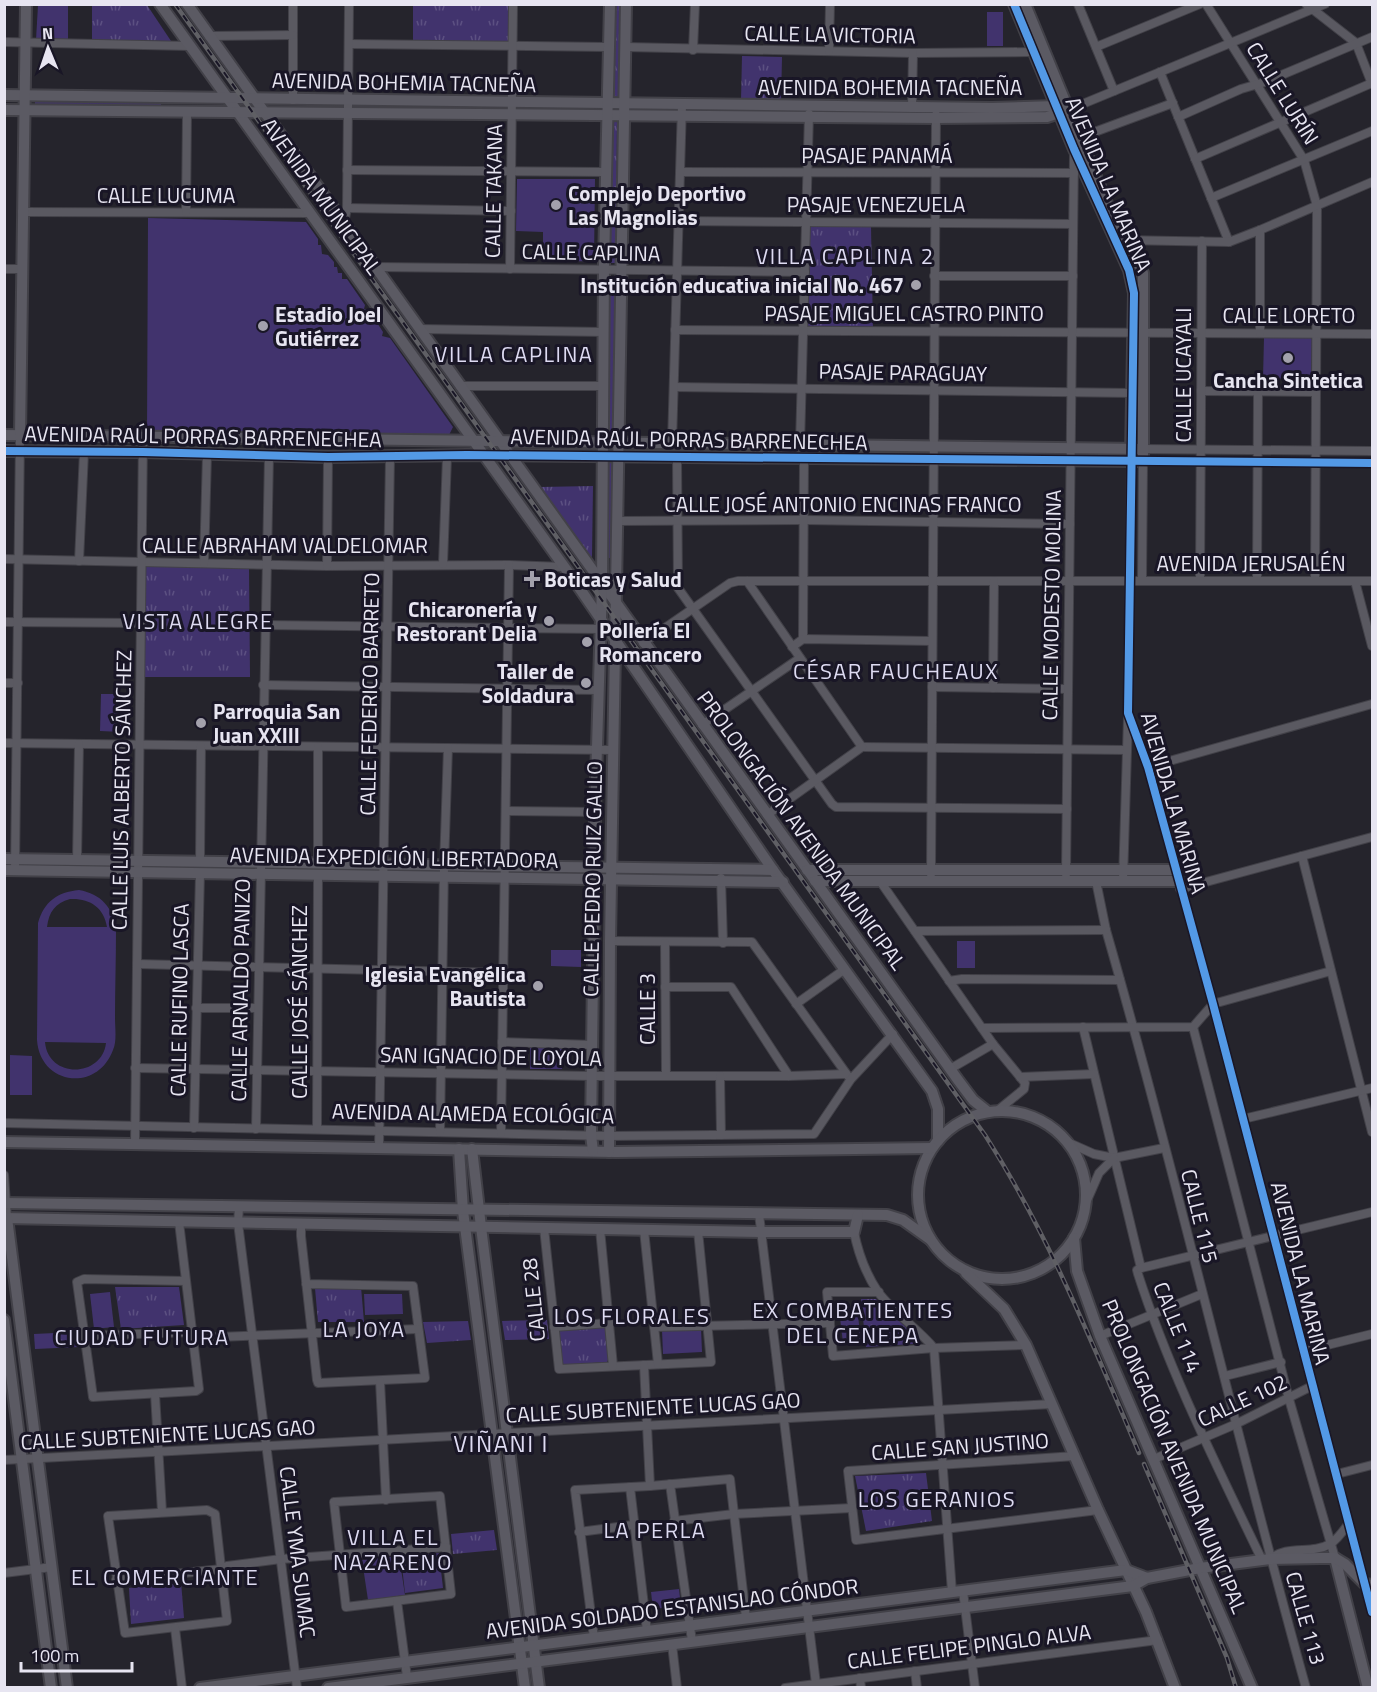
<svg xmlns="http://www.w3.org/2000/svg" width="1377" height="1692" viewBox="0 0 1377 1692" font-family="'Titillium Web',sans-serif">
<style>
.grass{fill:url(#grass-tufts)}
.garden{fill:#41336d;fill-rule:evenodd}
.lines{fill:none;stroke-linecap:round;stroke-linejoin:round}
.street-casing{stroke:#424148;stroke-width:10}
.secondary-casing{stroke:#424148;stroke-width:14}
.street{stroke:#5a5961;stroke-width:8}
.secondary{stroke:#5b5a63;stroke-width:10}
.rail-casing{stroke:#5f5f64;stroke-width:4.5}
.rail{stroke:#191626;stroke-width:2;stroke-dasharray:7;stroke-linecap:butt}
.cycleway-casing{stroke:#191626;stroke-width:11}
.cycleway{stroke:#5399e6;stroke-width:8}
.poi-dot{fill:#a3a1ac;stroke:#191626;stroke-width:2}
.labels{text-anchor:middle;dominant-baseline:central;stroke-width:6;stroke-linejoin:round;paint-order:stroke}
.street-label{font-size:21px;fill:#e7e5f1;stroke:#191626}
.poi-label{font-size:21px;font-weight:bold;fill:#e7e5f1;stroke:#191626;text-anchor:start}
.neighbourhood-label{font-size:22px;letter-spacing:1.5px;fill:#dedbf2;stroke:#191626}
.quarter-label{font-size:24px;letter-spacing:1.5px;fill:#dedbf2;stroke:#191626}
</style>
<defs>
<pattern id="grass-tufts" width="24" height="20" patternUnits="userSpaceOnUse" patternTransform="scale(1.5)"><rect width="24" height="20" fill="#41336d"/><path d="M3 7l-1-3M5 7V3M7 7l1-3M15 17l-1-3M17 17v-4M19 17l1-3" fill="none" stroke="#5c5082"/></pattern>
</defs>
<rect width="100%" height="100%" fill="#25242c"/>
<!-- grass -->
<g class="grass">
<path d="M92,5H147L171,41L92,40Z"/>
<path d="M413,5H508V42L413,41Z"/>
<path d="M613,5H621L619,97L611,96Z"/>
<path d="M742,56L782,57L781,101H741Z"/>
<path d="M35,101L161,102V109H35Z"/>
<path d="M354,105H504L505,110L354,111Z"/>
<path d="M611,120L617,121L616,263H608Z"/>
<path d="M808,227H871L873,330L808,329Z"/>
<path d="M607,279H616L613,437L606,436Z"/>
<path d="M606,462L612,463V558H604Z"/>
<path d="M593,486L592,556L591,558L540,487Z"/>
<path d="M145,566L249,569L250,677H145Z"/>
<rect x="530" y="1048" width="32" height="21"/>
<path d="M115,1287H179L184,1325L121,1329Z"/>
<path d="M361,1287L364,1322H318L315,1288Z"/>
<path d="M861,1299H876L916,1337L913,1344L866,1347Z"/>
<path d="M547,1320L549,1339L505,1340L502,1321Z"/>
<path d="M468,1321L471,1340L427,1343L423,1322Z"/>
<path d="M605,1326L609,1358L607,1362L563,1365L560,1362L558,1328Z"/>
<path d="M77,1332L79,1347L35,1349L34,1334Z"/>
<path d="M926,1473L932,1521L866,1531L855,1476Z"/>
<path d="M494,1530L497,1550L453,1554L451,1534Z"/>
<path d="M439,1553L443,1588L405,1593L401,1557Z"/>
<path d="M181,1582L184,1618L131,1624L129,1588Z"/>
</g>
<!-- garden -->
<g class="garden">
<path d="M38,5H68V39L36,40Z"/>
<rect x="987" y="12" width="16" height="34"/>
<path d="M517,179H595L594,261L543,262V232L516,231Z"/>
<path d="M148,218L306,222L318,239V245H321L322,254L328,255L334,262V267H337L338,273H342V279H347L365,305L364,309L368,310V314L372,315L383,332L382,336L390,338L453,427L447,439L147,435Z"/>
<path d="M844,260H866V296L844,297Z"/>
<path d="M1312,337L1311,379L1263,378L1264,338Z"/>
<path d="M101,694H122V732L100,731Z"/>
<path d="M79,890C101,894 113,907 116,930C116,959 115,988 115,1018C115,1028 117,1041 113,1050C97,1093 40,1085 37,1040L38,923C44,902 57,892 79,890ZM70,899C89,898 104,907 107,927H47C49,912 55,903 70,899ZM45,1042H46L106,1043C102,1078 48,1079 45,1042Z"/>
<rect x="957" y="941" width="18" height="27"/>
<path d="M551,950H581V967L551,966Z"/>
<path d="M10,1055L32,1056V1095H10Z"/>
<path d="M110,1292L114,1327L94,1329L90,1294Z"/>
<path d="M402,1294L403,1314L365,1315L364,1294Z"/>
<path d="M857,1307L861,1341L843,1343L839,1309Z"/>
<path d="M701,1328L702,1352L663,1354L662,1330Z"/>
<path d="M399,1556L405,1595L368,1600L362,1560Z"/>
<path d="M679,1589L681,1606L653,1609L651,1592Z"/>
</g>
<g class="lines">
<defs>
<g id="street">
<path d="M293,4V100"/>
<path d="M1078,4L1114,91"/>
<path d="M1206,4L1304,160L1317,206L1315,581"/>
<path d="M1306,4L1356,43L1372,84"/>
<path d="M209,36L293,35"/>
<path d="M4,42L190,46"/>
<path d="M349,44L608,47"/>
<path d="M625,47L913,53L1033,52"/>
<path d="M1096,47L1200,4"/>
<path d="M693,50L695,4"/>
<path d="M829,51L830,4"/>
<path d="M1160,72L1229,242"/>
<path d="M912,108L913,53"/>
<path d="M1068,110L1325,4"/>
<path d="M1178,117L1241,89L1265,82L1372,37"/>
<path d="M1081,137L1173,103"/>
<path d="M1195,159L1372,83"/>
<path d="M347,170L605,172"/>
<path d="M680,172L1074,173"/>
<path d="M1211,198L1372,131"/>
<path d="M347,208L511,211"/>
<path d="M22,212L310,213"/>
<path d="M186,212L187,112"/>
<path d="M679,221L1073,224"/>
<path d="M344,223L347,208L349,4"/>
<path d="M1122,240L1229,242L1260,230L1372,182"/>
<path d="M376,267L805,272"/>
<path d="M4,269H22"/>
<path d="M510,269L513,4"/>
<path d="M934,276H1073"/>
<path d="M420,329L604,332"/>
<path d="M675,330L1372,334"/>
<path d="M1260,333V230"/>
<path d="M460,386H603"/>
<path d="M674,387L1132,393"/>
<path d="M1201,391L1316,392"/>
<path d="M672,443L682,105"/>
<path d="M800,445L809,114"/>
<path d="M1143,449L1372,451"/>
<path d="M677,457L678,588L832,804L836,807L1067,809"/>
<path d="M1131,461L1128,713L1148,767L1213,1004L1372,1612"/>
<path d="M617,521L804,520L1070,524"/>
<path d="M4,559L327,566L509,565L564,567"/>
<path d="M79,561L84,452"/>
<path d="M204,563L207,455"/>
<path d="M443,564L447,457"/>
<path d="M327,566L328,457"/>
<path d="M747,581L862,747"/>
<path d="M1142,581L1143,461L1372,463"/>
<path d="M1200,581L1202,241"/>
<path d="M1257,581L1258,391"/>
<path d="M1355,581L1372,646"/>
<path d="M4,622L141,623"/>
<path d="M264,625L599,629"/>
<path d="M803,639L804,458"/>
<path d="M643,643L730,583L738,581H1372"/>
<path d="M792,647L803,639L932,641"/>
<path d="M4,683H18"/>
<path d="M263,685L597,690"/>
<path d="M932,687L1068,689"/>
<path d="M993,688L994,581"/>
<path d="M702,725L800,658"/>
<path d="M4,743L613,750"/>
<path d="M862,747L1127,750"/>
<path d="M1148,767L1372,704"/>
<path d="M506,811L595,812"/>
<path d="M767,815L862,747"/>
<path d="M1302,856L1372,1132"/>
<path d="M77,860L79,744"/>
<path d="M200,862L201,746"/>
<path d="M318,863V747"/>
<path d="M15,870L20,436"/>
<path d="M931,874L936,115"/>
<path d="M1066,874L1074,154"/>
<path d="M721,878L723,943"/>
<path d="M880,881L993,1044L1025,1083L1024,1089L997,1111"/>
<path d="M1096,881L1106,930C1178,1181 1236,1436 1306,1688"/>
<path d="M1123,881L1128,718"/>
<path d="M1180,889L1372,837"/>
<path d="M915,931L1106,930"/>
<path d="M610,941L752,942L848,1076"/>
<path d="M665,943L666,1076"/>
<path d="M137,964L503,973"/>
<path d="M949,981L962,979L1120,980"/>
<path d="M665,987H731L789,1076"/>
<path d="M796,1004L845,969"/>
<path d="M196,1008H258"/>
<path d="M1083,1027L1141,1268L1137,1270L1138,1274C1170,1373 1217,1466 1262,1560"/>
<path d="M1193,1027L1289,1399L1335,1558"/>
<path d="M982,1028L1193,1027L1213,1004L1331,971"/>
<path d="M502,1042L593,1045"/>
<path d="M135,1068L592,1076H789L846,1074"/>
<path d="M950,1069L993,1044"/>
<path d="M720,1076L721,1135"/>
<path d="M1020,1077L1094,1074"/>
<path d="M1243,1119L1372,1088"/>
<path d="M4,1123L609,1136L814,1134L851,1079L893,1034"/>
<path d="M194,1128L200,873"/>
<path d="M256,1129L269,456"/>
<path d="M317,1129L318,874"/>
<path d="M440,1132L444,866L448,748"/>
<path d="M501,1133L509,565"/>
<path d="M1067,1142L1094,1154L1114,1158L1164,1148"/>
<path d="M135,1143L143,437"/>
<path d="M379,1148L390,457"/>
<path d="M4,1175L7,1218"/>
<path d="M1085,1205L1099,1173L1114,1158"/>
<path d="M239,1207L238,1223L297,1688"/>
<path d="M759,1214L816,1684"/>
<path d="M179,1222L199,1389L196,1391L93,1397L77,1282L84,1279L186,1281"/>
<path d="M301,1224V1236L317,1380L318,1383L425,1378L413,1286L306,1284"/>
<path d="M544,1228L559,1369L711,1362L698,1231"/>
<path d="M600,1229L613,1366"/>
<path d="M644,1230L658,1364"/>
<path d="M854,1232C858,1252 866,1274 878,1292C894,1313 917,1328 934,1348"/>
<path d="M1141,1268L1372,1212"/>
<path d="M879,1292H827L833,1356L934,1348L1026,1345"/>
<path d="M554,1327L609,1323"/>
<path d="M654,1327L830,1323"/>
<path d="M84,1336L192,1332"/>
<path d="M1100,1336L1202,1294"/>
<path d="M193,1338L418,1329"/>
<path d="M934,1348L952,1592"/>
<path d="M1303,1351L1372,1334"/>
<path d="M644,1365L650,1486"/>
<path d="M1225,1376L1281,1362"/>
<path d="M380,1381L386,1500"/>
<path d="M155,1394L162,1512"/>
<path d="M1075,1456L848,1471L856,1540L1098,1510"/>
<path d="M1154,1459L1236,1424L1312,1386"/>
<path d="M4,1460L1052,1404"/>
<path d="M1337,1474L1372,1465"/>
<path d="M670,1484L692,1641"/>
<path d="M630,1487L647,1631"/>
<path d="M440,1496L451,1594L346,1607L334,1502Z"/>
<path d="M207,1510L215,1514L227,1621L125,1633L108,1516Z"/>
<path d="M674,1521L734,1514L852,1508"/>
<path d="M579,1532L633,1525"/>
<path d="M1270,1559C1288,1544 1311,1555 1330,1544C1337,1540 1344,1530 1349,1523"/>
<path d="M4,1573L52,1567"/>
<path d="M116,1580L222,1569L227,1566L281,1559L446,1547"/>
<path d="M963,1591L975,1688"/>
<path d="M397,1601L407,1677"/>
<path d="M175,1628L182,1688"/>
<path d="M594,1638L575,1490L650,1486L730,1479L746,1618"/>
<path d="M672,1644L677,1688"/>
<path d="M915,1671L917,1688"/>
<path d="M860,1678L861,1688"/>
<path d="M785,1688L1158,1640"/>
</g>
<g id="secondary">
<path d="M160,4L578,586L773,870L932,1091L938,1109V1141"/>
<path d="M187,4L958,1080L973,1100L988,1112"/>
<path d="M1014,4L1074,149L1129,270L1134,293L1131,454"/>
<path d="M4,95L992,108L1056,106L1068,110"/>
<path d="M4,110L936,118L1047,117L1068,110"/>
<path d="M4,435L1143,449"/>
<path d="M20,436L26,4"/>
<path d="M4,451L143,452L328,457L467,455L1143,461V273L1131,247L1122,240L1025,4"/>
<path d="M4,859L773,870"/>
<path d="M4,870L783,882"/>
<path d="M807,870H1175"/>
<path d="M815,881H1178"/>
<circle cx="1002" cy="1195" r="84"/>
<path d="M4,1142L616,1152L932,1148"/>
<path d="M459,1149L463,1211L525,1688"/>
<path d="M472,1149L481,1227L539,1688"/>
<path d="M593,1151L591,1135L595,812L602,585L604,264L610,4"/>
<path d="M609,1152L610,941L626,4"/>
<path d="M4,1203L887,1215L903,1220L931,1240"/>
<path d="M4,1218L760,1232H854L858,1215"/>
<path d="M7,1218L67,1688"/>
<path d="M1074,1238L1077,1271L1100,1336L1252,1688"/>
<path d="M966,1273L1004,1309L1026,1345L1098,1510L1146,1612L1175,1688"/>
<path d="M4,1320L51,1688"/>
<path d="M1335,1558L1368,1688"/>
<path d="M200,1688L1126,1570L1147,1578"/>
<path d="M328,1688L1133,1586L1147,1578L1200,1568L1270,1559L1321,1558H1335L1345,1564L1365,1584L1372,1585"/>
</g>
</defs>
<!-- street casing -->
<use href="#street" class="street-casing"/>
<!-- secondary casing -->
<use href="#secondary" class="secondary-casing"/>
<!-- street -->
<use href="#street" class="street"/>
<!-- secondary -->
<use href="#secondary" class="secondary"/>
<defs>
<g id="rail">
<path d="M175,4L985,1135C1049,1235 1093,1345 1139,1453"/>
<path d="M1144,1464L1227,1658L1236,1688"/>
</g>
</defs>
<!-- rail casing -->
<use href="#rail" class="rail-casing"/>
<!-- rail -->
<use href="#rail" class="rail"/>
<defs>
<g id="cycleway">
<path d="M1014,4L1074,149L1129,270L1134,293L1128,713L1148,767L1213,1004L1372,1612"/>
<path d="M4,451L143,452L328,457L467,455L1372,463"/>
</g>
</defs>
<!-- cycleway casing -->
<use href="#cycleway" class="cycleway-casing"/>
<!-- cycleway -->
<use href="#cycleway" class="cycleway"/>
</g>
<!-- markers -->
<g class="poi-dot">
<circle cx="556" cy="205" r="6"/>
<circle cx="916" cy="285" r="6"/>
<circle cx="263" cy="326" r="6"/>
<circle cx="1288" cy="358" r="6"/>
<path d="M529 570h6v6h6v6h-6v6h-6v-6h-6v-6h6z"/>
<circle cx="549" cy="621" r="6"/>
<circle cx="587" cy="642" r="6"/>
<circle cx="586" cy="683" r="6"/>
<circle cx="201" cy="723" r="6"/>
<circle cx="538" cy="986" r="6"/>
</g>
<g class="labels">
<!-- street labels -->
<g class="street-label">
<text transform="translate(830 34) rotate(1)">CALLE LA VICTORIA</text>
<text transform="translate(404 82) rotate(1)">AVENIDA BOHEMIA TACNEÑA</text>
<text x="890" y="87">AVENIDA BOHEMIA TACNEÑA</text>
<text transform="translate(1283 93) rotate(58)">CALLE LURÍN</text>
<text x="877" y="155">PASAJE PANAMÁ</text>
<text transform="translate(1109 184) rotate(67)">AVENIDA LA MARINA</text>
<text transform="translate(493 191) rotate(-89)">CALLE TAKANA</text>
<text x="166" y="195">CALLE LUCUMA</text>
<text transform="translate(322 196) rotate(54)">AVENIDA MUNICIPAL</text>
<text x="876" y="204">PASAJE VENEZUELA</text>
<text transform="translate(591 252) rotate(1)">CALLE CAPLINA</text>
<text x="904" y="313">PASAJE MIGUEL CASTRO PINTO</text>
<text x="1289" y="315">CALLE LORETO</text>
<text transform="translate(903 372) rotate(1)">PASAJE PARAGUAY</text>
<text transform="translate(1183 375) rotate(-90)">CALLE UCAYALI</text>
<text transform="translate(203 436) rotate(1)">AVENIDA RAÚL PORRAS BARRENECHEA</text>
<text transform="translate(689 439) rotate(1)">AVENIDA RAÚL PORRAS BARRENECHEA</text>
<text x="843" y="504">CALLE JOSÉ ANTONIO ENCINAS FRANCO</text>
<text x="285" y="545">CALLE ABRAHAM VALDELOMAR</text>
<text x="1251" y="563">AVENIDA JERUSALÉN</text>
<text transform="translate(1051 605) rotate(-89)">CALLE MODESTO MOLINA</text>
<text transform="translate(369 694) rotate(-89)">CALLE FEDERICO BARRETO</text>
<text transform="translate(121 790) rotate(-89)">CALLE LUIS ALBERTO SÁNCHEZ</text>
<text transform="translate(1174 803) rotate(74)">AVENIDA LA MARINA</text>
<text transform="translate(802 830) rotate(54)">PROLONGACIÓN AVENIDA MUNICIPAL</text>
<text transform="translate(394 857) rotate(1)">AVENIDA EXPEDICIÓN LIBERTADORA</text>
<text transform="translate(592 879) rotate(-89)">CALLE PEDRO RUIZ GALLO</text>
<text transform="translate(240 990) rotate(-89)">CALLE ARNALDO PANIZO</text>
<text transform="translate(179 1000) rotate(-89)">CALLE RUFINO LASCA</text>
<text transform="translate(299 1002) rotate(-90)">CALLE JOSÉ SÁNCHEZ</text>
<text transform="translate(647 1009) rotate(-90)">CALLE 3</text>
<text transform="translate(491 1056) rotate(1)">SAN IGNACIO DE LOYOLA</text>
<text transform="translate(473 1113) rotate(1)">AVENIDA ALAMEDA ECOLÓGICA</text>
<text transform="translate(1200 1216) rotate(76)">CALLE 115</text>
<text transform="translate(1301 1273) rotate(76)">AVENIDA LA MARINA</text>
<text transform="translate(533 1300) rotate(-96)">CALLE 28</text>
<text transform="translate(1178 1327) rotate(68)">CALLE 114</text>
<text transform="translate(1242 1400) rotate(-25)">CALLE 102</text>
<text transform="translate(653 1407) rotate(-3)">CALLE SUBTENIENTE LUCAS GAO</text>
<text transform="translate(168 1434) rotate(-3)">CALLE SUBTENIENTE LUCAS GAO</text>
<text transform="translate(960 1446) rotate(-4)">CALLE SAN JUSTINO</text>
<text transform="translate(1175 1456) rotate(67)">PROLONGACIÓN AVENIDA MUNICIPAL</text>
<text transform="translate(298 1552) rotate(83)">CALLE YMA SUMAC</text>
<text transform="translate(672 1608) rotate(-7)">AVENIDA SOLDADO ESTANISLAO CÓNDOR</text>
<text transform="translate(1306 1618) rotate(74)">CALLE 113</text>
<text transform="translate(969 1646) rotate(-7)">CALLE FELIPE PINGLO ALVA</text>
</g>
<!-- poi labels -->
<g class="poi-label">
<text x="568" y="193">Complejo Deportivo<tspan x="568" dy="24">Las Magnolias</tspan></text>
<text x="904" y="285" text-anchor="end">Institución educativa inicial No. 467</text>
<text x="275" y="314">Estadio Joel<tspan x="275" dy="24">Gutiérrez</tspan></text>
<text x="1288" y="380" text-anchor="middle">Cancha Sintetica</text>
<text x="544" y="579">Boticas y Salud</text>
<text x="537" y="609" text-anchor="end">Chicaronería y<tspan x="537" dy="24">Restorant Delia</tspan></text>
<text x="599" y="630">Pollería El<tspan x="599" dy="24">Romancero</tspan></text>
<text x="574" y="671" text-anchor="end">Taller de<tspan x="574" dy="24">Soldadura</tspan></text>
<text x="213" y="711">Parroquia San<tspan x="213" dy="24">Juan XXIII</tspan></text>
<text x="526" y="974" text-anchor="end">Iglesia Evangélica<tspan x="526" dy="24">Bautista</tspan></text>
</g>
<!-- neighbourhood labels -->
<g class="neighbourhood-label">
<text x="845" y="256">VILLA CAPLINA 2</text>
<text x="514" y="354">VILLA CAPLINA</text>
<text x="198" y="621">VISTA ALEGRE</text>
<text x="896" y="671">CÉSAR FAUCHEAUX</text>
<text x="853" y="1310">EX COMBATIENTES<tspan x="853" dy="25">DEL CENEPA</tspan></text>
<text x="632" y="1316">LOS FLORALES</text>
<text x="364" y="1329">LA JOYA</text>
<text x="142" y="1337">CIUDAD FUTURA</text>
<text x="937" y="1499">LOS GERANIOS</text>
<text x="655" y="1530">LA PERLA</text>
<text x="393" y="1537">VILLA EL<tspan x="393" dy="25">NAZARENO</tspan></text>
<text x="165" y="1577">EL COMERCIANTE</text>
</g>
<!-- quarter labels -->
<g class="quarter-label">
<text x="501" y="1443">VIÑANI I</text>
</g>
</g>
<!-- border -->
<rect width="1377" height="1692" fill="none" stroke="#e7e5f1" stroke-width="12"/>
<!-- north arrow -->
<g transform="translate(48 48) rotate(358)" stroke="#191626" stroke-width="4.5" paint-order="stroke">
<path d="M0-4.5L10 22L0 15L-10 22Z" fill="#e7e5f1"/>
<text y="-9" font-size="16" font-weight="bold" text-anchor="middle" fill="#e7e5f1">N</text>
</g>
<!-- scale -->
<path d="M21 1662v9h111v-9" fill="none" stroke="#e7e5f1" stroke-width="3"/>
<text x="30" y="1662" font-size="18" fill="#e7e5f1" stroke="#191626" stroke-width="4.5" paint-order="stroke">100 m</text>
</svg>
